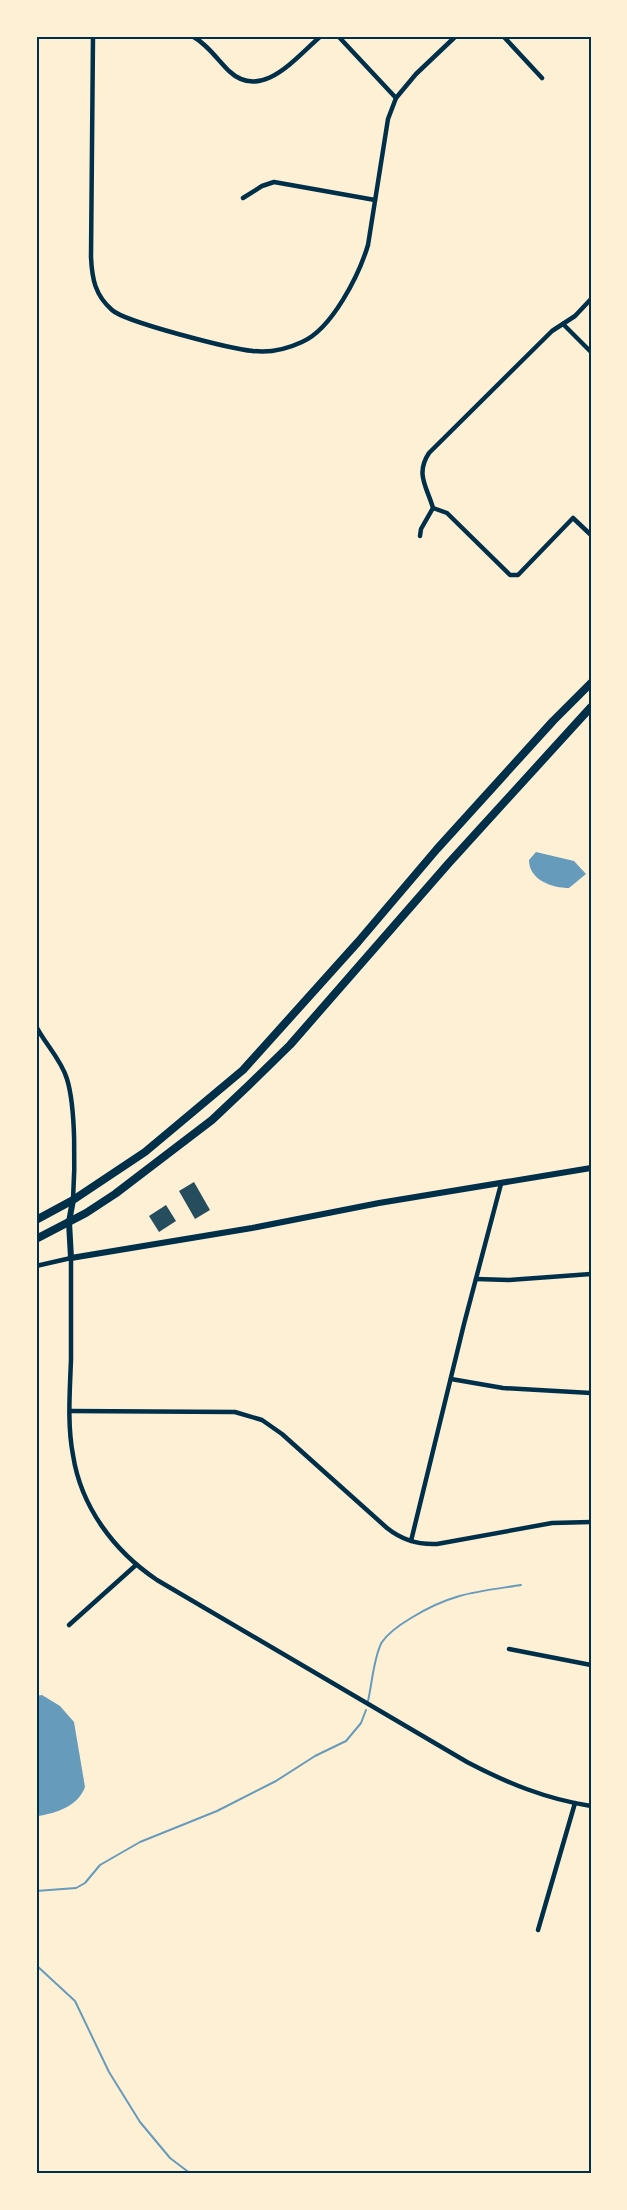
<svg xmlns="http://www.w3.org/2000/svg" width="627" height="2210" viewBox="0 0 627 2210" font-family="'Noto Sans',sans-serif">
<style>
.water{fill:#669bbc}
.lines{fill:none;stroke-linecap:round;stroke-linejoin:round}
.stream{stroke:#669bbc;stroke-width:2}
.building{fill:#264d5e}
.minor{stroke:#003049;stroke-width:4.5}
.tertiary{stroke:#003049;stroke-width:6}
.trunk{stroke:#003049;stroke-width:8}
.neatline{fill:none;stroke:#003049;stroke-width:2}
</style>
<rect width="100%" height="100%" fill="#fdf0d5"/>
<!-- water -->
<g class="water">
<path d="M536,852L574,861L586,874L569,888C552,888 529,880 529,860Z"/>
<path d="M42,1695L60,1706L74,1722L85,1787C78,1806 57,1813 38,1816H36V1696Z"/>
</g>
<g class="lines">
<!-- stream -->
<g class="stream">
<path d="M368,1701C372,1684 374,1655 382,1642C389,1632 401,1624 411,1618C451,1593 476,1592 521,1585"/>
<path d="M36,1891L76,1888L85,1883L100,1865L140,1842L217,1811L276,1781L315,1756L346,1741L361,1723L366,1710"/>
<path d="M36,1965L75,2001L109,2072L140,2122L170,2158L191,2174"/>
</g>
</g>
<!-- building -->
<g class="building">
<path d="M194,1182L210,1210L195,1219L179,1191Z"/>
<path d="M166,1205L176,1221L159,1232L149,1216Z"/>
</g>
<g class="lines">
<!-- minor -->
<g class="minor">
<path d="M93,36L91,257C92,279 95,295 112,310C125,322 231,349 253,351C270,353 287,349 302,342C332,329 359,275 368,245L388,119L396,98L416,74L456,36"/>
<path d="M192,36C207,44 217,59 229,71C262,102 296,57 321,36"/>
<path d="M338,36L396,98"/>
<path d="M503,36L542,78"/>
<path d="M243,198L262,186L274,182L375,200"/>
<path d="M563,324L591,352"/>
<path d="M433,508L447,513L510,575H518L573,518L591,535"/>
<path d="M420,536L421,529L433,508C427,487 415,474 429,453L552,331L575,316L591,299"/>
<path d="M36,1026C45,1044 61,1059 67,1079C76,1108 75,1169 73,1200"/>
<path d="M36,1266L71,1258C71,1292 71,1325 71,1359C70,1390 67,1424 73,1455C81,1507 114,1551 157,1580L467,1762C507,1783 546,1799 591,1806"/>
<path d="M476,1279L509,1280L591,1274"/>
<path d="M451,1379L503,1388L591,1393"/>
<path d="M70,1411L235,1412L262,1420L282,1434L387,1528C402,1540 417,1545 437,1544L552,1523L591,1522"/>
<path d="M411,1541L464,1324L501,1184"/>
<path d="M69,1625L136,1565"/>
<path d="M509,1649L591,1665"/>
<path d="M538,1930L575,1803"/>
</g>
<!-- tertiary -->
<path class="tertiary" d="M73,1200L69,1222L71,1258L252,1228L379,1203L591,1168"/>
<!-- trunk -->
<g class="trunk">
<path d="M36,1220L73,1200L145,1152L243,1070L358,942L437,849L553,721L591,683"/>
<path d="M36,1239L86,1213L115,1194L212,1120L249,1085L290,1045L448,864L591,707"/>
</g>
</g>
<!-- border -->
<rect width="627" height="2210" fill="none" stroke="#fdf0d5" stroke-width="75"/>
<rect x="38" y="38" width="552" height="2134" class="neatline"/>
</svg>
